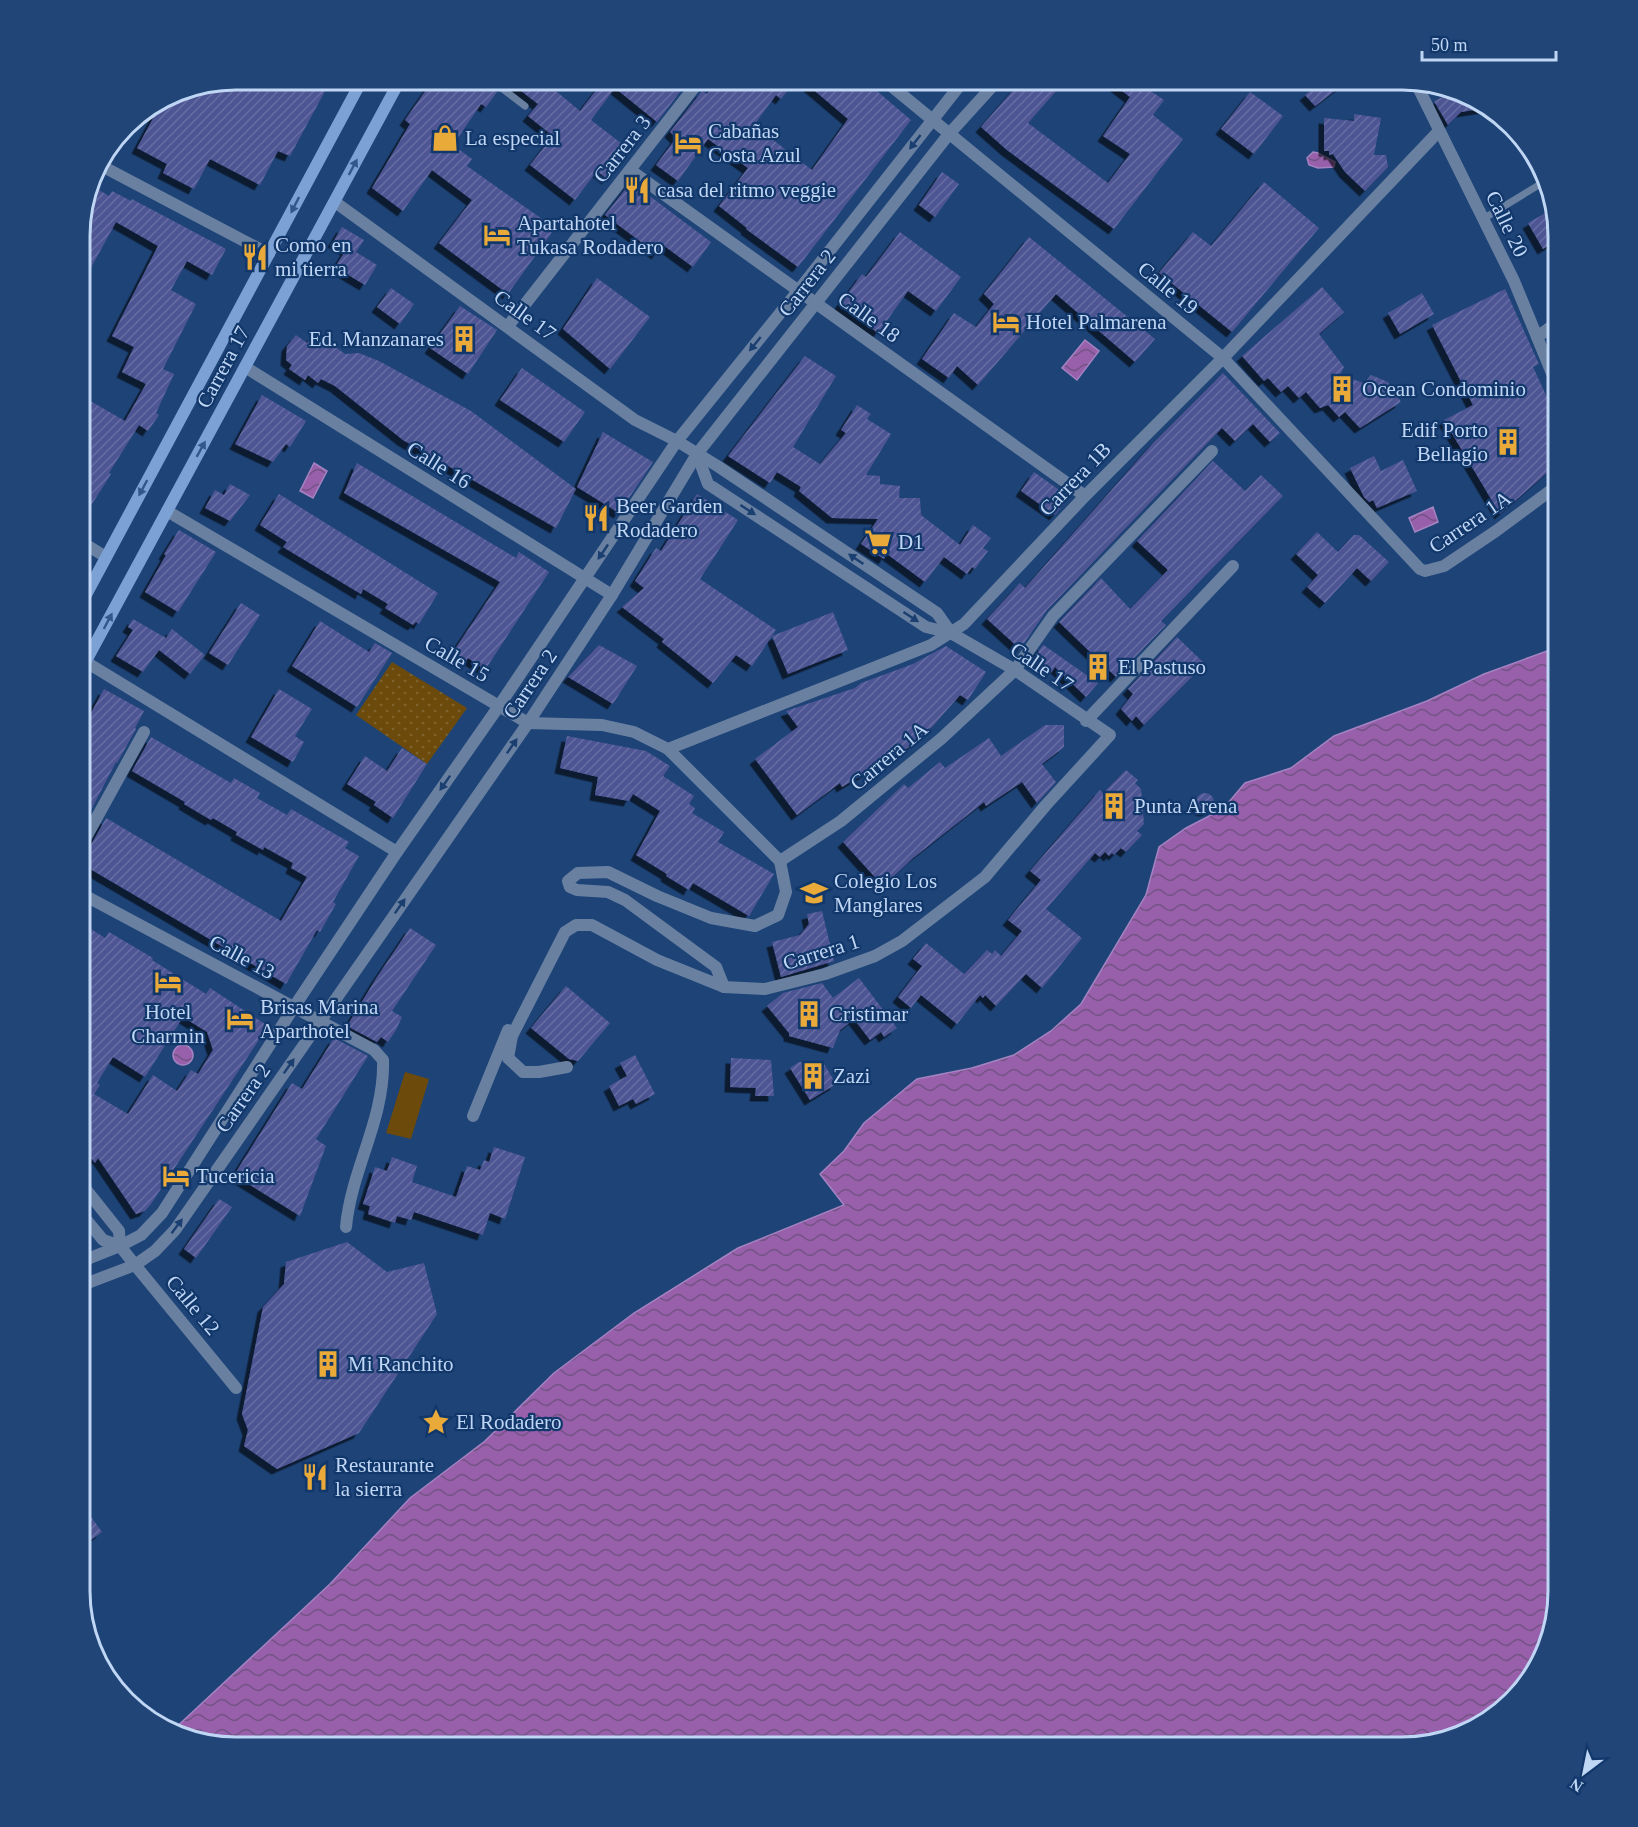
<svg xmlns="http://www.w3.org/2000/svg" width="1638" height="1827" viewBox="0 0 1638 1827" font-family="'Times New Roman',serif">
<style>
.grass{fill:url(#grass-dots)}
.garden{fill:#6b4a0b}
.water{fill:url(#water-waves);stroke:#a483c1;stroke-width:1.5}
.building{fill:url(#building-hatch);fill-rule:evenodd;filter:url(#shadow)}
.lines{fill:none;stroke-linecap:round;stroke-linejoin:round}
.service{stroke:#6980a1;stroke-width:7}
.minor{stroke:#6980a1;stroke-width:12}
.tertiary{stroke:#6980a1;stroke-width:12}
.secondary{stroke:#7ca1d5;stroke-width:12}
.oneway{fill:#1b3f70}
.oneway2{fill:#32588b}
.labels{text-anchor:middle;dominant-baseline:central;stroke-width:4.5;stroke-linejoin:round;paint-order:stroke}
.poi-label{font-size:21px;fill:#c0d6f5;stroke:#12386b;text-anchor:start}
.street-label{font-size:21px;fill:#c0d6f5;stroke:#12386b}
.rim{fill:none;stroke:#c0d6f5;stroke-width:3}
</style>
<defs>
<pattern id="grass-dots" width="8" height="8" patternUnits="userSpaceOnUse" patternTransform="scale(1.5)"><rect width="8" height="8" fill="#6b4a0b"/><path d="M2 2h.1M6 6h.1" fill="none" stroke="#7e632f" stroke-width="1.8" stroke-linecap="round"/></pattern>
<pattern id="water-waves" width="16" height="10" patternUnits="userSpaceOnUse" patternTransform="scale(1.5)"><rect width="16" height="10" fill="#985fab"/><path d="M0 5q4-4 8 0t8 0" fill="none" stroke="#725384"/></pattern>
<pattern id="building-hatch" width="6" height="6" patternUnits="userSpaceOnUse" patternTransform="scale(1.5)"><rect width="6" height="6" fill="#4e5593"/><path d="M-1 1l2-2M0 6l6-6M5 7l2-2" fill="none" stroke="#666da3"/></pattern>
<filter id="shadow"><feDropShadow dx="-5.5" dy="5.5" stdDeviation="0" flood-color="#0009"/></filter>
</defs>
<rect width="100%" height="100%" fill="#1d4377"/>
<!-- grass -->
<path class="grass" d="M392,662L467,708L427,764L356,715Z"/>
<!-- garden -->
<path class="garden" d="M405,1072L429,1079L411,1139L386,1133Z"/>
<!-- water -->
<g class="water">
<path d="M1313,152L1318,153L1335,162L1334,167L1318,168L1309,165L1307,158Z"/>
<path d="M1085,340L1099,351L1077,380L1062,368Z"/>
<path d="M314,463L327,471L313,498L300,491Z"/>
<path d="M1433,507L1438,522L1415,532L1409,518Z"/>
<path d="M1558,647V1592L1542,1661L1498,1715L1453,1739L1403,1747H235L171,1732L330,1584L410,1498L485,1441L554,1373L634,1313L738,1248L844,1205L820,1174L844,1151L864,1123L917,1079L972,1068L1014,1055L1051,1031L1081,1004L1146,895L1159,847L1186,828L1223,809L1245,783L1291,768L1334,736L1427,701L1484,674Z"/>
<circle cx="183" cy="1055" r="10"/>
</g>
<!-- building -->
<g class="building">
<path d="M236,80H331L290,156L278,151L260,185L210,159L194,189L163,173L167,164L137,148L163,100L176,91Z"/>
<path d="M433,80H485L487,84L497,92L486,107L481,104L453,145L472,159L467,166L555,228L508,294L439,243L472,200L432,170L403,211L372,188L410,124L405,120Z"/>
<path d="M507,80H557L551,87L580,111L604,80H689L657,122L615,88L591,120L630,150L607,179L597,171L575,200L530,165L553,136L528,116L538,104Z"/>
<path d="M718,80H796L781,99L776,95L754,125L812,170L848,119L802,80H864L911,120L798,267L746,229L747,228L719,206L748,168L708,139L678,181L656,165L676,138L670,132L702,91L707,94Z"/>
<path d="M1022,80H1066L1028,123L1108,183L1130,154L1103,136L1130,97L1108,80H1148L1143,86L1164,100L1153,115L1183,139L1114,229L1007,150L981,127Z"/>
<path d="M1324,80H1349L1315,106L1305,95Z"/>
<path d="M1455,91L1472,96L1487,108L1461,112L1448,125L1434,101Z"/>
<path d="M1250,92L1283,116L1254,154L1221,129Z"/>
<path d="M1354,114L1381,118L1374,155H1386L1388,167L1365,191L1345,172L1333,154L1329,155V151H1324V118L1354,121Z"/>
<path d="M942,172L959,184L935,217L919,205Z"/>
<path d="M631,182L711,242L693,267L663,245L657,254L605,215Z"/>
<path d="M1264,182L1319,228L1232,332L1159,273L1193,232L1211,246Z"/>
<path d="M91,185L109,196L112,191L131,201L132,199L226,249L212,275L187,261L171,290L196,304L163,369L174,374L156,413L159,415L148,431L139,425L109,473L111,474L80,523V395L125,421L146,384L122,372L134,347L112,336L158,246L116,222L80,288V233L88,219L82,216Z"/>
<path d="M1554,208L1558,240L1543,249L1528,223Z"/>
<path d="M342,227L364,240L356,252L377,265L365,285L335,267L346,250L333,242Z"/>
<path d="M900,232L961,277L936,311L908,291L878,333L839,305L862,274L866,277Z"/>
<path d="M1029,237L1155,339L1135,362L1056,294L978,385L957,366L949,378L922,359L954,313L976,327L994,304L984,294Z"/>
<path d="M597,278L650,317L610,369L563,329Z"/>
<path d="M1322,287L1344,312L1319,334L1344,367L1340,375L1364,383L1371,375L1388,382L1401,402L1360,428L1345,412L1339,417L1328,405L1320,408L1306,392L1299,398L1288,386L1281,392L1268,378L1264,381L1242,356Z"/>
<path d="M391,288L414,304L400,324L377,307Z"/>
<path d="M1505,289L1539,364L1533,367L1558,421V463L1500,514L1444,420L1473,405L1432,325Z"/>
<path d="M1422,293L1434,314L1400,334L1388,313Z"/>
<path d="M460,306L497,330L468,374L430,348Z"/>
<path d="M1558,334V354L1554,356L1548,342Z"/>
<path d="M296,335L307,343L313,335L330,348L333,345L345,354L359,353L379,361L471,411L576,489L556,528L403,440L335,386L321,379L318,383L308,375L305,380L289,369L292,365L286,360L287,346Z"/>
<path d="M805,356L836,376L793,447L820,464L846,433L841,430L857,405L871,414L867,419L891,434L866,475L880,476V484L900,486L899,498H920L921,515L960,545L973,525L991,538L983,548L988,551L975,569L972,567L967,574L944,557L925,582L887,554L884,559L861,544L878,519L832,518L799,491L801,487L777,472L770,483L728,456Z"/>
<path d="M522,368L585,412L564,442L500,400Z"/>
<path d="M1223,373L1280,433L1270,442L1253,424L1235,441L1222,428L1047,610L1020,649L987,619L1020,583L1025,588L1154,442Z"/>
<path d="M262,395L306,421L290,447L286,444L273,462L235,444Z"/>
<path d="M603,432L653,462L619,513L577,487Z"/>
<path d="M1374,456L1381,471L1403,460L1417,491L1377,508L1373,500L1369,502L1364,497L1350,468Z"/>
<path d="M1213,461L1245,491L1261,475L1283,496L1161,621L1166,625L1116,677L1059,622L1101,578L1130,609L1168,570L1137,541Z"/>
<path d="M357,463L516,558L519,552L549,572L485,670L468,658L466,661L453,652L500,582L344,493Z"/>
<path d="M1034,472L1069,497L1055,515L1021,491Z"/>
<path d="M230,484L250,495L230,521L205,508L215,490L224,495Z"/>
<path d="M279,494L438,593L419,624L416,622L413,625L385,608L388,604L363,589L361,594L283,547L287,542L260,525Z"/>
<path d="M697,494L738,520L700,579L776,630L752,666L736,655L713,683L662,642L664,639L622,607L644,588L635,581L656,548L661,551Z"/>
<path d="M179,530L216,552L178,612L145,592L166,555L164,554Z"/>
<path d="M1317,532L1338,552L1354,535H1359L1389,562L1371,581L1357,568L1325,603L1307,587L1318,575L1296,554Z"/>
<path d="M241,603L260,615L228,665L209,653Z"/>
<path d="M833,612L848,650L788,674L772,636Z"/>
<path d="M133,619L166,638L172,629L205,655L190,674L159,650L143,672L116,656L133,630L128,627Z"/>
<path d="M320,621L369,652L375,643L392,653L357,707L292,666Z"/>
<path d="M1177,637L1205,664L1144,725L1136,716L1132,721L1121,709L1133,694L1128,689Z"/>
<path d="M599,645L637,666L613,704L568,677Z"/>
<path d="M1043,645L1045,646L1098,683L1086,697L1055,667L1051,673L1032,660Z"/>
<path d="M946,646L986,672L968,700L960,695L933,726L911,746L842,787L840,783L797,815L755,759L798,727L786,711L855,688L861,683L913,664Z"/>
<path d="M104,689L144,711L135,728L136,729L117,763L116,762L80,831V733Z"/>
<path d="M279,689L312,709L295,736L304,742L293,762L251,737Z"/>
<path d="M1045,725H1064V747L1042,764L1056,782L1037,803L1022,782L986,806L984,802L913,858L883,886L843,842L904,784L908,788L940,762L945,768L989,738L1001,756Z"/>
<path d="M567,736L646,751L670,766L663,776L694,796L689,804L695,808L692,813L724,832L718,842L774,874L749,916L693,883L689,890L666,876L667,874L636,855L660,811L633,794L629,801L595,795L598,777L560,768Z"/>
<path d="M151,737L231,783L234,778L260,793L257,798L287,815L291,809L349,842L345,848L359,856L333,902L336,904L320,932L317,930L286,984L80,863V856L87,852L106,818L281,921L307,877L291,868L293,863L264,847L263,850L236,835L237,832L213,818L211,820L184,804L185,802L132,771Z"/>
<path d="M402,748L427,764L393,818L374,805L376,802L347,784L365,756L387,771Z"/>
<path d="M1126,770L1138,780L1135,783L1141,789L1144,824L1137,831L1142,835L1126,852L1121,848L1114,855L1112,853L1109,856L1105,852L1100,857L1095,853L1046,909L1082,938L1042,988L1026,974L996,1006L985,995L983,998L980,995L957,1024L921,995L911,1008L898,997L922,966L913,959L926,943L964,974L987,950L992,954L995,950L1001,956L1022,931L1008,920L1041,880L1030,871L1100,790L1103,793Z"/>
<circle cx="1205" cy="802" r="9"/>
<path d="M822,911L834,961L781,977L772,942L800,935L809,924L807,914Z"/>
<path d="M80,922L105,938L109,932L153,958L152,960L206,994L210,988L268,1026L151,1204L145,1211L136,1214L98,1158L95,1163L80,1144ZM183,1017L207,1032L213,1050L198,1074L191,1070L177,1091L153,1075L128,1114L94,1094L100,1085L97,1083L113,1057L145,1077Z"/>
<path d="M410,928L436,945L392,1011L402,1017L396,1030L388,1042L381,1037L377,1042L347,1026L377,977Z"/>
<path d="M859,978L897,1028L884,1037L881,1032L870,1040L854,1019L840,1030L833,1048L789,1036V1033L767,1006L783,993L822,983L833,998Z"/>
<path d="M566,986L610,1023L578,1061L569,1059L531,1028Z"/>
<path d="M334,1038L368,1056L316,1139L326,1146L300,1216L234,1175L292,1083L302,1089Z"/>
<path d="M635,1055L655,1094L636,1104L633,1099L619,1106L609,1086L627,1076L620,1063Z"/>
<path d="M731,1058L771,1060L774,1096H755L756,1088L730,1087Z"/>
<path d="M799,1062L824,1064L836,1084L810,1100L790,1068Z"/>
<path d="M494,1147L525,1157L505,1219L490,1213L483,1235L414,1212L411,1220L397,1216L395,1223L368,1214L370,1206L363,1204L375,1167L387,1171L392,1157L417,1166L412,1182L456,1197L467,1166L480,1170L484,1160L489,1162Z"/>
<path d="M219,1199L232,1207L196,1258L184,1249Z"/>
<path d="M347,1242L387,1272L424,1263L437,1314L359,1433L277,1469L244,1446L248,1430L242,1414L263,1307L284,1284L286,1262Z"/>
<path d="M89,1514L102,1532L80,1548V1520Z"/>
</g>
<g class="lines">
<!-- service -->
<g class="service">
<path d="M491,80L525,106"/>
<path d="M1483,219L1547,180"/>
</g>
<!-- minor -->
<g class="minor">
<path d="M884,80L1223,358L1420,569L1425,571L1444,566L1496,531L1558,485"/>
<path d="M1415,81L1514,281L1558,388"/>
<path d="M98,164L269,254"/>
<path d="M630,170L1085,496"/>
<path d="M335,202L635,420L677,441L719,467L937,613L951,633"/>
<path d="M508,326L700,80"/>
<path d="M1537,337L1558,322"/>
<path d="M245,367L612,595"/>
<path d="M167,511L528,723L602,725L634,732L668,749L780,861"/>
<path d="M80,541L106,557"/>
<path d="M86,662L397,852"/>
<path d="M1086,721L1233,566"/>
<path d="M668,749L931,645L964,624L1085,496L1223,358L1439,131"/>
<path d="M80,848L144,732"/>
<path d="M780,861L841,821L942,738L1015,670L1053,616L1212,451"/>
<path d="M80,893L374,1050L383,1060C385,1119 351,1170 346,1227"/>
<path d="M724,987L716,967L625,900L608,892L577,890L570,887L568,881L578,873L608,872L657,896L711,918L755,926L778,915L786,892L780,861"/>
<path d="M567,1067L539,1072H523L508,1058L512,1036L565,932L576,925H592L657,960L724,987L765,989L825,974L875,956L902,941L985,877L1046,805L1110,735L1015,670L951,633L926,627L708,484L697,454"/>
<path d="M473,1116L508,1030"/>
<path d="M80,1182L119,1231L120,1246L135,1265L236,1388"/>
<path d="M80,1212L103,1240L120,1246"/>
</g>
<!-- tertiary -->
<g class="tertiary">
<path d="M80,1262L120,1246L141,1235L162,1213L294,1007L397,852L499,706L677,441L798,291L964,80"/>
<path d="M80,1286L135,1265L155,1251L175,1230L528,723L612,595L697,454L949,134L998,80"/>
</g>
<!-- secondary -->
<g class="secondary">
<path d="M80,606L362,80"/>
<path d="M80,672L400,80"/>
</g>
</g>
<!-- one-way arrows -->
<defs><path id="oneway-solid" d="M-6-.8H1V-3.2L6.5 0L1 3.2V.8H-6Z" transform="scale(1.5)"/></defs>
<g class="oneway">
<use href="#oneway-solid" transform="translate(915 142) rotate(128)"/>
<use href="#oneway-solid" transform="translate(755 344) rotate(129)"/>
<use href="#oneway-solid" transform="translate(748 510) rotate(33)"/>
<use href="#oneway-solid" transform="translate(603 552) rotate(124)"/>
<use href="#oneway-solid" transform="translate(856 559) rotate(-146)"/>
<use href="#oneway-solid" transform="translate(911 617) rotate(33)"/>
<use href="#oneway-solid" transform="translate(512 746) rotate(-55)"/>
<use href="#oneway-solid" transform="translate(445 783) rotate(125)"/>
<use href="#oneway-solid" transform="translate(400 906) rotate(-55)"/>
<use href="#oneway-solid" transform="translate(289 1066) rotate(-55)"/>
<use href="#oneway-solid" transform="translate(177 1226) rotate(-53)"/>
</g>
<g class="oneway2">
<use href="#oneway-solid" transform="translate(353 167) rotate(-62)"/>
<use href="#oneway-solid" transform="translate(295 205) rotate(117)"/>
<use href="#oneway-solid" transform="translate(201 449) rotate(-61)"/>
<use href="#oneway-solid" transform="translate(143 488) rotate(118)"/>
<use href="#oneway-solid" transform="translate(108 621) rotate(-62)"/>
</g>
<!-- icons -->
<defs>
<symbol id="shop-bare" viewBox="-9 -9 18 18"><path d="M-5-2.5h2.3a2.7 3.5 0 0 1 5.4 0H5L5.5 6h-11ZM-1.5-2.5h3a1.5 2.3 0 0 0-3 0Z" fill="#eaaa39" stroke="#12386b" stroke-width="2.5" paint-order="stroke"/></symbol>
<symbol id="hotel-bare" viewBox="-9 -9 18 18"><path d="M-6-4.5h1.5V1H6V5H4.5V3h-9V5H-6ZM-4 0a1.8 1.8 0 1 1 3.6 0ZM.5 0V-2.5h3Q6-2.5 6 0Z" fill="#eaaa39" stroke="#12386b" stroke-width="2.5" paint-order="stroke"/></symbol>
<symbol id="restaurant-bare" viewBox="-9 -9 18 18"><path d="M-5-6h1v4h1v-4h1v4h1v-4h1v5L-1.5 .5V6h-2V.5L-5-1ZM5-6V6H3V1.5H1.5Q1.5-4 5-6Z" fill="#eaaa39" stroke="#12386b" stroke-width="2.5" paint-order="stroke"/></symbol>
<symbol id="building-bare" viewBox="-9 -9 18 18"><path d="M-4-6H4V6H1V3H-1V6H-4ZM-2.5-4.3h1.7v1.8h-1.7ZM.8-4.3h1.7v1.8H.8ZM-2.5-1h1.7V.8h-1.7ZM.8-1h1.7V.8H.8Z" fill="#eaaa39" stroke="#12386b" stroke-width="2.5" paint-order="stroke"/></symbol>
<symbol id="supermarket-bare" viewBox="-9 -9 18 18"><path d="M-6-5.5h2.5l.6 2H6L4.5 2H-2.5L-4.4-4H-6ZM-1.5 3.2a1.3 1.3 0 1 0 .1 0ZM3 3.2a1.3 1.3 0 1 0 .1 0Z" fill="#eaaa39" stroke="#12386b" stroke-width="2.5" paint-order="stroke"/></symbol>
<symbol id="school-bare" viewBox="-9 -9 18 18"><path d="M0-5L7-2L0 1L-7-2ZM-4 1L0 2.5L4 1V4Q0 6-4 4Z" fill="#eaaa39" stroke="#12386b" stroke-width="2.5" paint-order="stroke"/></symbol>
<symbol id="sight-bare" viewBox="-9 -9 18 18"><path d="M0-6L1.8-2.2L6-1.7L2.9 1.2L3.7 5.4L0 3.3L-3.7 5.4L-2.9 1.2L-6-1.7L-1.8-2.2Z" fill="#eaaa39" stroke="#12386b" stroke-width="2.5" paint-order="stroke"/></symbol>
</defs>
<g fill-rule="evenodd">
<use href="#shop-bare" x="426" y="119" width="38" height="38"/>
<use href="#hotel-bare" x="669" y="124" width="38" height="38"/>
<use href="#restaurant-bare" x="618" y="171" width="38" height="38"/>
<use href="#hotel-bare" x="478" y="216" width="38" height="38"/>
<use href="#restaurant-bare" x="236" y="238" width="38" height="38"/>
<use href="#hotel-bare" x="987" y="303" width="38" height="38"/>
<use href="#building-bare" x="445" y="320" width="38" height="38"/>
<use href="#building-bare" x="1323" y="370" width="38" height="38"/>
<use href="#building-bare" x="1489" y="423" width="38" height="38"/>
<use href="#restaurant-bare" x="577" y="499" width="38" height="38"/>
<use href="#supermarket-bare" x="859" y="523" width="38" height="38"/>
<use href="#building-bare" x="1079" y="648" width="38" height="38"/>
<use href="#building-bare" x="1095" y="787" width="38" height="38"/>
<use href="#school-bare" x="795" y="874" width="38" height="38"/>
<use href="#hotel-bare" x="149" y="963" width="38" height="38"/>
<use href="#building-bare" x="790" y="995" width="38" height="38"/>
<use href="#hotel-bare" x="221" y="1000" width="38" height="38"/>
<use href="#building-bare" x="794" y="1057" width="38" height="38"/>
<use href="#hotel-bare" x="157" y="1157" width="38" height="38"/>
<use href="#building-bare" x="309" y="1345" width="38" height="38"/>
<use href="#sight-bare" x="417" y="1403" width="38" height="38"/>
<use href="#restaurant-bare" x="296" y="1458" width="38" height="38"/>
</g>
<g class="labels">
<!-- poi labels -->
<g class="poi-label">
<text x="708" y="131">Cabañas<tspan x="708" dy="24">Costa Azul</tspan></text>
<text x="465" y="138">La especial</text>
<text x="657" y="190">casa del ritmo veggie</text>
<text x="517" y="223">Apartahotel<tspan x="517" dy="24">Tukasa Rodadero</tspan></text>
<text x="275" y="245">Como en<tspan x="275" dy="24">mi tierra</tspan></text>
<text x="1026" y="322">Hotel Palmarena</text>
<text x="444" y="339" text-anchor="end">Ed. Manzanares</text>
<text x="1362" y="389">Ocean Condominio</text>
<text x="1488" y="430" text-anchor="end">Edif Porto<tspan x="1488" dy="24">Bellagio</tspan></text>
<text x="616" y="506">Beer Garden<tspan x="616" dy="24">Rodadero</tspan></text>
<text x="898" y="542">D1</text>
<text x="1118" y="667">El Pastuso</text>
<text x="1134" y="806">Punta Arena</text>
<text x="834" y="881">Colegio Los<tspan x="834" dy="24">Manglares</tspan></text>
<text x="260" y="1007">Brisas Marina<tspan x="260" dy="24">Aparthotel</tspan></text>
<text x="168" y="1012" text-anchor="middle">Hotel<tspan x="168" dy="24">Charmin</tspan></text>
<text x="829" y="1014">Cristimar</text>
<text x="833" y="1076">Zazi</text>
<text x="196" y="1176">Tucericia</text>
<text x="348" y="1364">Mi Ranchito</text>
<text x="456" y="1422">El Rodadero</text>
<text x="335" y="1465">Restaurante<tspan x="335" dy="24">la sierra</tspan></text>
</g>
<!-- street labels -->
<g class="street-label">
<text transform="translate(622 149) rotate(-52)">Carrera 3</text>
<text transform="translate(1507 224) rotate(64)">Calle 20</text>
<text transform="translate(807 283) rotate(-52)">Carrera 2</text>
<text transform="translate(1168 288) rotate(39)">Calle 19</text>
<text transform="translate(525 315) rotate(36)">Calle 17</text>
<text transform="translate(869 317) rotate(36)">Calle 18</text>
<text transform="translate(223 367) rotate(-62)">Carrera 17</text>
<text transform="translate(439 465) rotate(32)">Calle 16</text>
<text transform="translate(1075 479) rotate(-46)">Carrera 1B</text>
<text transform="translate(1470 522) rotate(-34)">Carrera 1A</text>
<text transform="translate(457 659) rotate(30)">Calle 15</text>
<text transform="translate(1042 667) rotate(34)">Calle 17</text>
<text transform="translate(530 684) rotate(-56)">Carrera 2</text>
<text transform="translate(889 756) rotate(-40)">Carrera 1A</text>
<text transform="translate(821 952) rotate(-17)">Carrera 1</text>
<text transform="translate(242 957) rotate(28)">Calle 13</text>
<text transform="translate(243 1098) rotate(-55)">Carrera 2</text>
<text transform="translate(193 1305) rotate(50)">Calle 12</text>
</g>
</g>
<!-- crop -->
<path d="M0 0H1638V1827H0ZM236 90H1402A146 146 0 0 1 1548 236V1591A146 146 0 0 1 1402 1737H236A146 146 0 0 1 90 1591V236A146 146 0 0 1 236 90Z" fill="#204576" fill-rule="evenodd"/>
<path class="rim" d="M236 90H1402A146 146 0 0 1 1548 236V1591A146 146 0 0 1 1402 1737H236A146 146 0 0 1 90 1591V236A146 146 0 0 1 236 90Z"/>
<!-- north arrow -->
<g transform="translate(1584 1773) rotate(212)" stroke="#12386b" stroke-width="4.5" paint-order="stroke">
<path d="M0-4.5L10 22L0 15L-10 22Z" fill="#c0d6f5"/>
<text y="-9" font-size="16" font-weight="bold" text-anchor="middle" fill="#c0d6f5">N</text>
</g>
<!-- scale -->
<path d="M1422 51v9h134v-9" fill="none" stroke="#c0d6f5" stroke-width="3"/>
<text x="1431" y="51" font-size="18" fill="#c0d6f5" stroke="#12386b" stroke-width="4.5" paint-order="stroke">50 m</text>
</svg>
